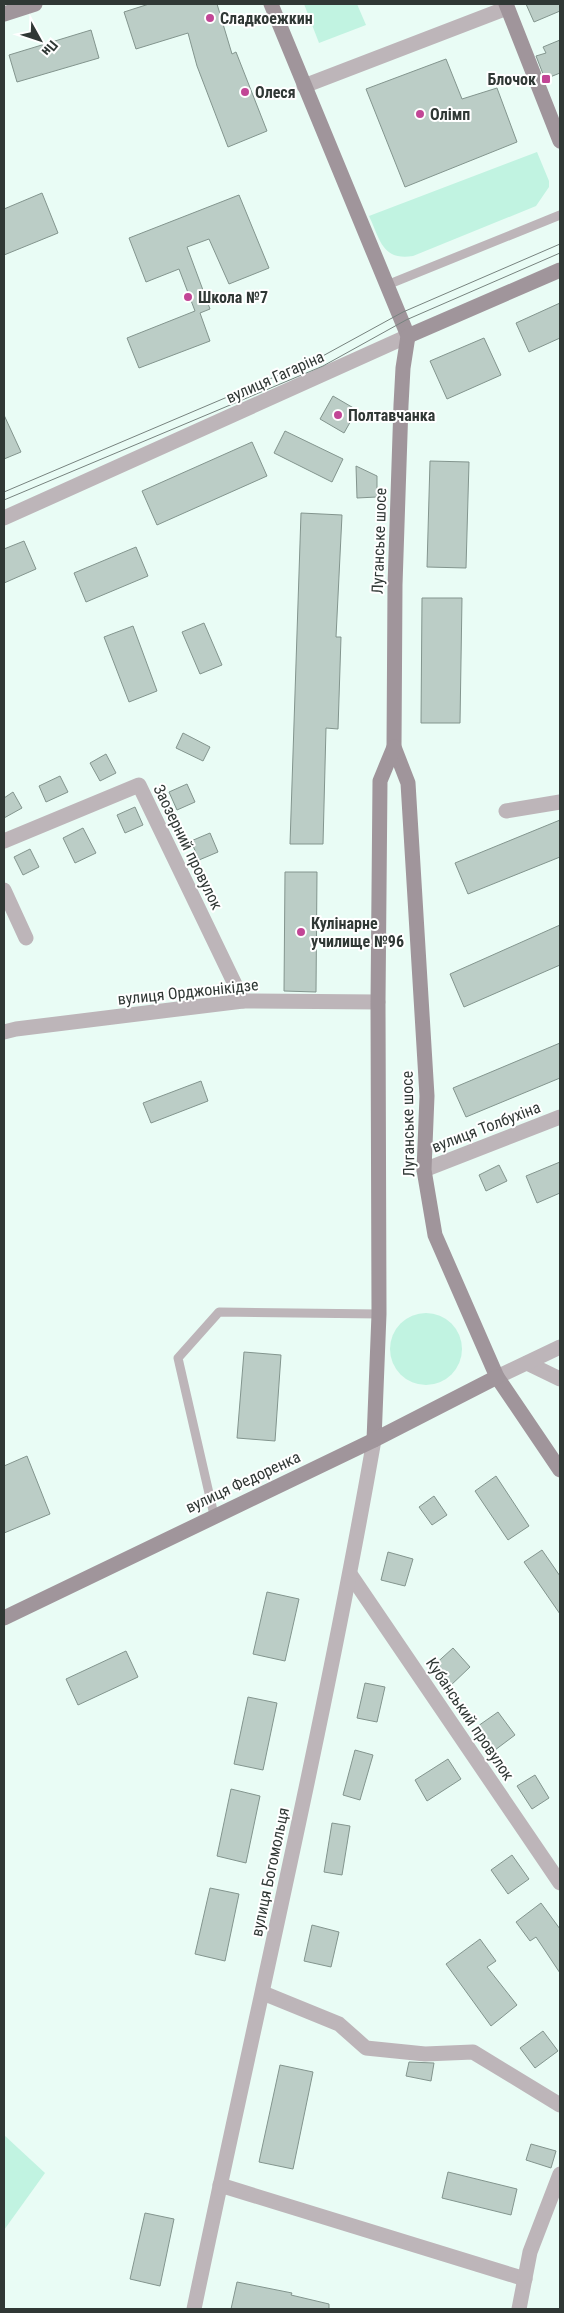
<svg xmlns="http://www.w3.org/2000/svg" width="564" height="2313" viewBox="0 0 564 2313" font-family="'Roboto Condensed',sans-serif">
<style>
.green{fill:#c1f3e1}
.building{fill:#bbcdc6;stroke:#83958e}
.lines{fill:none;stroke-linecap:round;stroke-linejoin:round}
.lane{stroke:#bdb5b9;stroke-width:9}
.street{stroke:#bdb5b9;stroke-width:15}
.secondary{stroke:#a0959b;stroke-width:15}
.tram{stroke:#77837f;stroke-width:1}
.poi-dot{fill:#c24696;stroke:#fff;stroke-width:2}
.labels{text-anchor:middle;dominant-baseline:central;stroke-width:4;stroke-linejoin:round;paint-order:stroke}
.poi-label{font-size:16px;font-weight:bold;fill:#303835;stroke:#fff;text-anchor:start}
.street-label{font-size:16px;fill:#303835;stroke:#fff}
</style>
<rect width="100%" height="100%" fill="#e9fcf5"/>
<!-- green -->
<g class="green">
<path d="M304,4H357L366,25L319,43Z"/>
<path d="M537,152L549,181V187L536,206L413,256C382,261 380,239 369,216Z"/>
<circle cx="426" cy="1349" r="36"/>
<path d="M4,2135L45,2173L4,2230Z"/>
</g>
<!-- building -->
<g class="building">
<path d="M149,4H217L232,54L236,52L267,131L228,147L197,66L188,33L136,49L124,12Z"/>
<path d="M526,4H560V11L534,22Z"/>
<path d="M91,30L99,58L17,82L9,55Z"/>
<path d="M560,40V73L545,79L536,56L546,53L543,47Z"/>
<path d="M446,59L462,99L497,88L517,142L405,187L366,89Z"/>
<path d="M42,193L58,233L4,255V209Z"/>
<path d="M239,195L269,268L229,284L209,239L187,247L210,309L200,313L210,341L139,368L127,338L195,311L179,269L146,282L129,238Z"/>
<path d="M560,303V338L529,352L516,323Z"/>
<path d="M484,338L501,375L447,399L430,361Z"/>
<path d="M333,396L357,410L344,433L320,419Z"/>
<path d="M4,415L21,452L4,459Z"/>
<path d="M285,431L343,459L332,482L274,453Z"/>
<path d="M252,442L267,476L157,525L142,491Z"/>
<path d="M430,461L469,462L466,568L427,567Z"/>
<path d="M356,466L377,476V497L357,498Z"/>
<path d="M301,513L342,515L336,637H341L338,729L326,728L323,844H290Z"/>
<path d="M24,541L36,569L4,583V549Z"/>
<path d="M136,547L148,576L86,602L74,573Z"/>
<path d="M422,598H462L460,723H421Z"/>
<path d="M204,623L222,665L200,674L182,632Z"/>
<path d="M133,626L157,691L129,702L104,637Z"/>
<path d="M183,733L210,747L203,761L176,748Z"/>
<path d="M106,754L116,773L100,781L90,763Z"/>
<path d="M60,776L68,792L46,802L39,786Z"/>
<path d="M187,784L195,802L177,810L169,792Z"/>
<path d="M13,792L22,808L4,818V798Z"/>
<path d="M135,807L143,825L125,833L117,815Z"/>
<path d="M560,820V857L468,894L455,863Z"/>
<path d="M83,828L96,853L75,863L63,838Z"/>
<path d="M210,833L218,852L199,860L191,841Z"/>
<path d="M30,849L39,867L23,875L14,857Z"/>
<path d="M285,872H317L316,992L284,991Z"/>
<path d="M560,925V965L464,1007L450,974Z"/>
<path d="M560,1043V1078L466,1117L453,1088Z"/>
<path d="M201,1081L208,1101L151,1123L143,1103Z"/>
<path d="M560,1162V1193L537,1203L526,1176Z"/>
<path d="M499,1165L507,1181L486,1191L479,1175Z"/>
<path d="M244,1352L281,1355L275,1441L237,1438Z"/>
<path d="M27,1456L50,1514L4,1533V1466Z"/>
<path d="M496,1476L529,1526L508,1540L475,1491Z"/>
<path d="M434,1496L447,1515L432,1525L419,1507Z"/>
<path d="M542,1550L560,1576V1614L524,1562Z"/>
<path d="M388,1552L413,1559L405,1586L381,1580Z"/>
<path d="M267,1592L299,1599L285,1661L253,1654Z"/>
<path d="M453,1648L470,1667L449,1687L431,1668Z"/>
<path d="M126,1651L138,1677L78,1705L66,1679Z"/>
<path d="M365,1683L385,1687L377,1722L357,1718Z"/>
<path d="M248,1697L277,1703L263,1770L234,1764Z"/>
<path d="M498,1712L515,1735L495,1750L478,1726Z"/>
<path d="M355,1750L373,1755L360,1800L343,1795Z"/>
<path d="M448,1759L461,1779L427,1801L415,1780Z"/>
<path d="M535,1775L549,1798L532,1809L517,1786Z"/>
<path d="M231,1789L260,1796L246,1863L217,1856Z"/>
<path d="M332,1823L350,1826L342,1875L324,1872Z"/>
<path d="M512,1855L529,1879L508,1894L491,1870Z"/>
<path d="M210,1888L239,1894L225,1961L195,1954Z"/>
<path d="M541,1903L560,1929V1973L536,1937L530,1941L516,1922Z"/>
<path d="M312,1925L339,1932L331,1967L304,1961Z"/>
<path d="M480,1939L496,1961L487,1967L517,2005L491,2026L446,1964Z"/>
<path d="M543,2031L558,2051L535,2068L520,2048Z"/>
<path d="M409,2062L434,2063L431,2081L406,2076Z"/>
<path d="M280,2065L313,2072L293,2169L259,2162Z"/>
<path d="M531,2144L556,2151L551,2168L526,2160Z"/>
<path d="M448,2172L517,2189L511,2215L442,2198Z"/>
<path d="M145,2213L174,2219L160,2286L130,2279Z"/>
<path d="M237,2282L292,2293L291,2295L329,2304V2309H231Z"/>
</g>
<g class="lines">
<!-- lane -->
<g class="lane">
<path d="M387,285L560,215"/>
<path d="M214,1515L178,1358L219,1312L379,1314"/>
</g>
<!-- street -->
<g class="street">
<path d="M304,86L507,8"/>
<path d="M4,518L408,336"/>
<path d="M506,811L560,802"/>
<path d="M4,841L139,785L243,1001"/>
<path d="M4,890L26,938"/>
<path d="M4,1032L16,1029L243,1001L378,1002"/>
<path d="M424,1170L560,1117"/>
<path d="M527,1363L560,1379"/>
<path d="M497,1377L560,1347"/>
<path d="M350,1574L560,1883"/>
<path d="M263,1993L339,2024L366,2048L425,2054L473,2052L560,2105"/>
<path d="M220,2185L525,2279"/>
<path d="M194,2309C254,2020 323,1732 374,1440"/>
<path d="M519,2309L530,2252L560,2174"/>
</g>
<!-- secondary -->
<g class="secondary">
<path d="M271,4L408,336L403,368L401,405L395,585L394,747L408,783L427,1096L424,1170L435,1235L497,1377L560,1470"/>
<path d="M506,4L560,141"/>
<path d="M4,14L35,4"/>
<path d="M408,336L560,270"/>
<path d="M374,1440L379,1314L378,1002L380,781L394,747"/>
<path d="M4,1618L374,1440L497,1377"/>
</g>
<!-- tram -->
<g class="tram">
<path d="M4,492L319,358L403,312L560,244"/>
<path d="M4,500L323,366L406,320L560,253"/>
</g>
</g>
<!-- markers -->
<g class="poi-dot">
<circle cx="210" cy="18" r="5"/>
<rect x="541" y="74" width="10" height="10" rx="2.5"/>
<circle cx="245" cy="92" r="5"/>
<circle cx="420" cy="114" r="5"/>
<circle cx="188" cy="297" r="5"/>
<circle cx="338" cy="415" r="5"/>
<circle cx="301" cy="932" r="5"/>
</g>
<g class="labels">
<!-- poi labels -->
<g class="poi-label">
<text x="220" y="18">Сладкоежкин</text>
<text x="536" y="79" text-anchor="end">Блочок</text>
<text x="255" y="92">Олеся</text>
<text x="430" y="114">Олімп</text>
<text x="198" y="297">Школа №7</text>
<text x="348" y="415">Полтавчанка</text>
<text x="311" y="923">Кулінарне<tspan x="311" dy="18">училище №96</tspan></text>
</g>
<!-- street labels -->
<g class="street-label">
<text transform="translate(275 377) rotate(-24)">вулиця Гагаріна</text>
<text transform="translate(379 541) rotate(-88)">Луганське шосе</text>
<text transform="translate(188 847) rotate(64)">Заозерний провулок</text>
<text transform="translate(188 992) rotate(-6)">вулиця Орджонікідзе</text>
<text transform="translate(408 1124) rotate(-91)">Луганське шосе</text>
<text transform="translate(486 1127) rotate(-21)">вулиця Толбухіна</text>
<text transform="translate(243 1482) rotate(-25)">вулиця Федоренка</text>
<text transform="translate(470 1719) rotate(56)">Кубанський провулок</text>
<text transform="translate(270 1872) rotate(-78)">вулиця Богомольця</text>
</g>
</g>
<!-- border -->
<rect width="564" height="2313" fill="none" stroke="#303835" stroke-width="10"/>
<!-- north arrow -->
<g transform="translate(40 40) rotate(130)" stroke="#ffffff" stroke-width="4" paint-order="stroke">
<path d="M0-4L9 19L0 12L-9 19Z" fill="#303835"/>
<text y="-8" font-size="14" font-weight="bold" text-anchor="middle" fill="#303835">Пн</text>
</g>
</svg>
